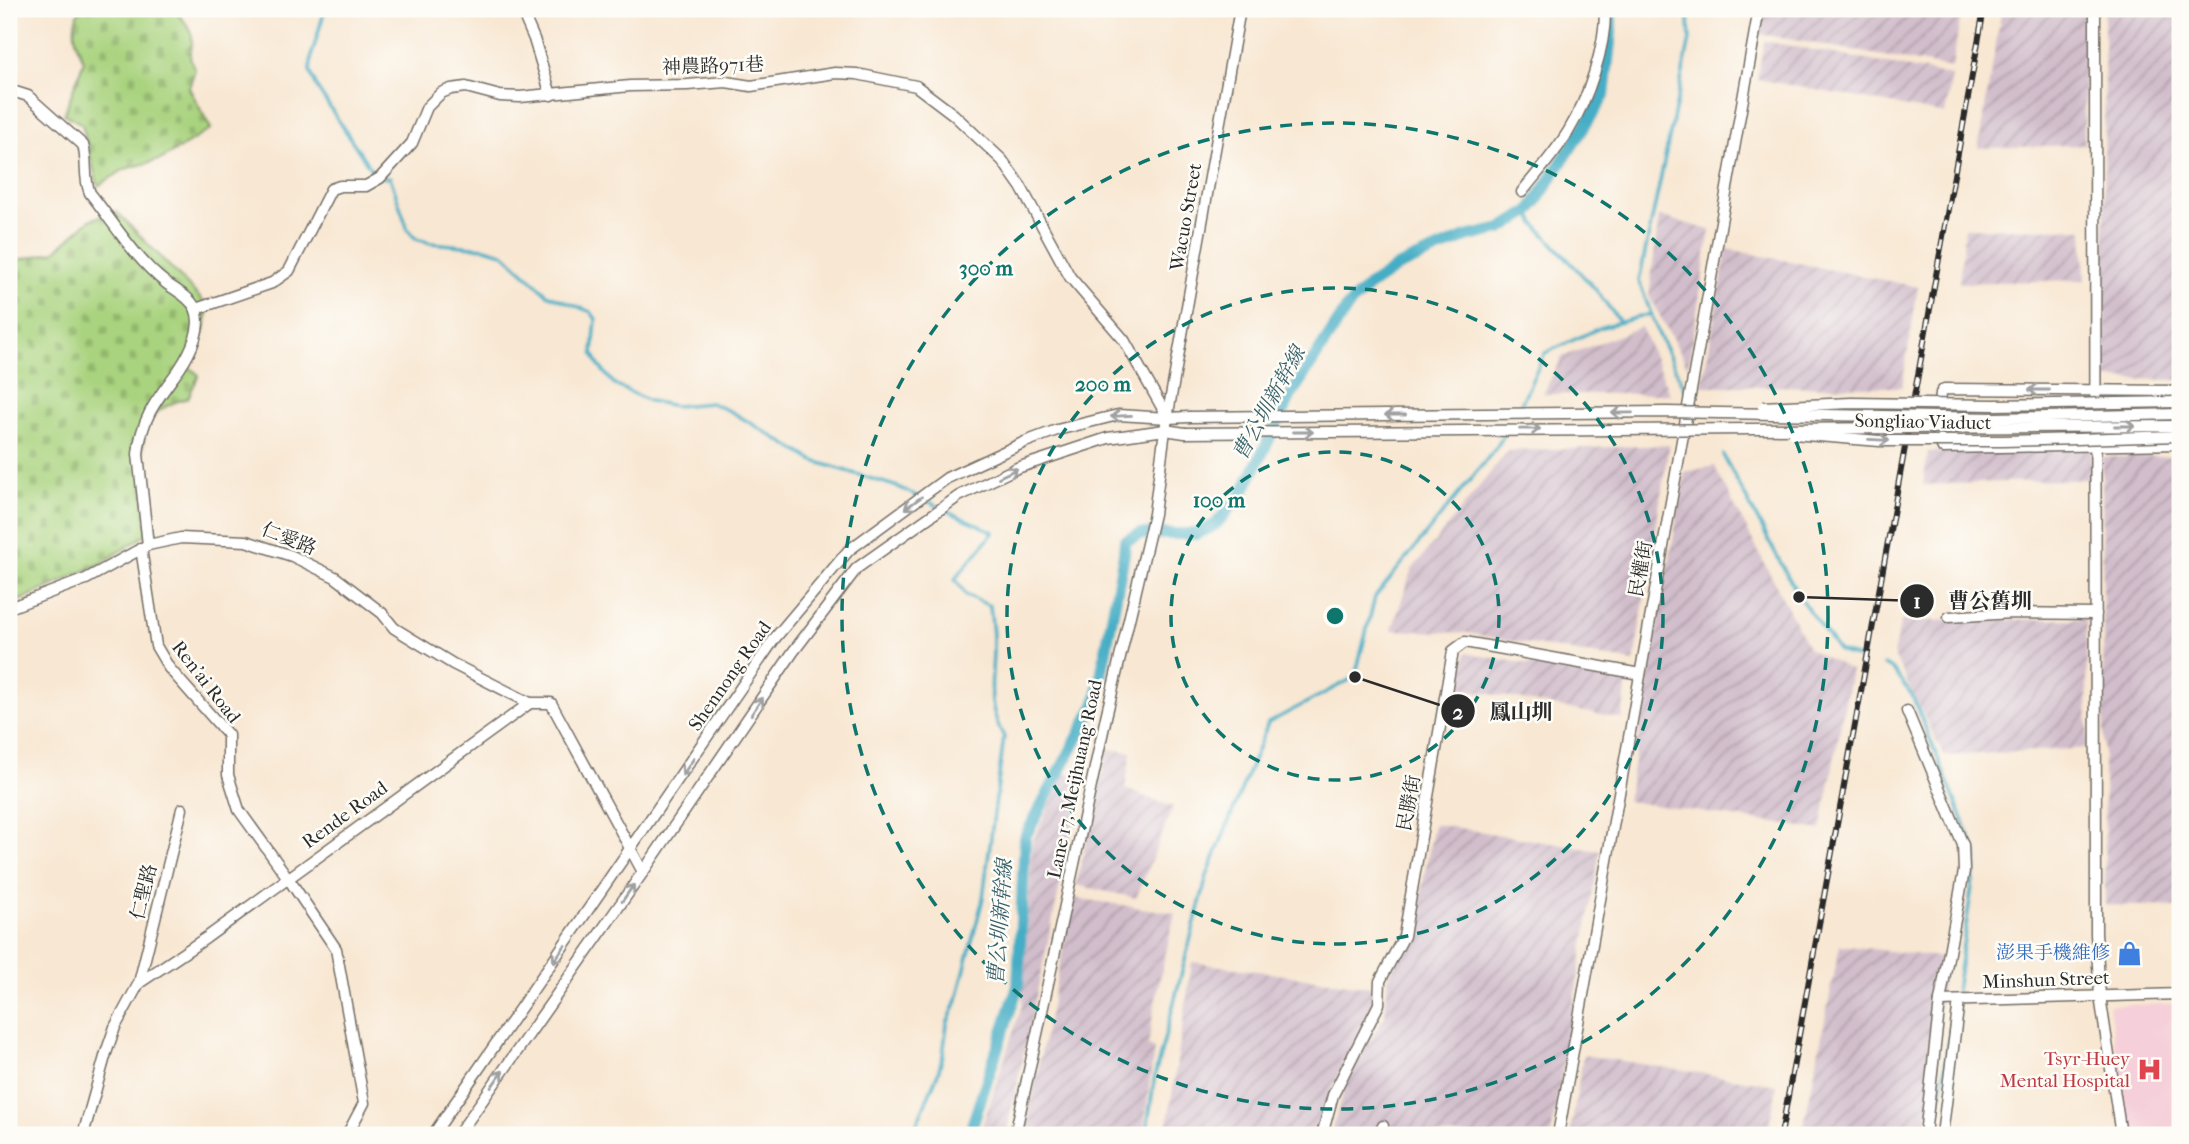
<svg xmlns="http://www.w3.org/2000/svg" width="2189" height="1144" viewBox="0 0 2189 1144" font-family="'IM FELL French Canon','Noto Serif TC',serif">
<style>
.built{fill:#f5cfd9}
.industrial{fill:url(#industrial-furrows)}
.cemetery{fill:url(#cemetery-stones);stroke:#6a7f54;stroke-width:2}
.lines{fill:none;stroke-linecap:round;stroke-linejoin:round}
.stream{stroke:#45adc5;stroke-width:3.5}
.canal{stroke:#45adc5;stroke-width:12}
.minor-casing{stroke:#736d65;stroke-width:13}
.minor{stroke:#fff;stroke-width:10}
.rail-casing{stroke:#2b2b2b;stroke-width:6}
.rail{stroke:#fdfcf7;stroke-width:3.5;stroke-dasharray:10;stroke-linecap:butt}
.minor-bridge-casing{stroke:#736d65;stroke-width:13;stroke-linecap:butt}
.minor-bridge{stroke:#fff;stroke-width:10}
.oneway{stroke:#a0a0a0}
.ring{fill:none;stroke:#0f766e;stroke-width:3.5;stroke-dasharray:12 9}
.labels{text-anchor:middle;dominant-baseline:central;stroke-width:5;stroke-linejoin:round;paint-order:stroke}
.street-label{font-size:19px;fill:#2b2b2b;stroke:#fdfcf7}
.shop-label{font-size:19px;fill:#366cbe;stroke:#fdfcf7;text-anchor:end}
.health-label{font-size:19px;fill:#be3a42;stroke:#fdfcf7;text-anchor:end}
.water-label{font-size:21px;font-style:italic;fill:#355f69;stroke:#fdfcf7}
.centre{fill:#0f766e;stroke:#fdfcf7;stroke-width:3.5}
.ring-label{font-size:21px;text-anchor:middle;font-weight:bold;fill:#0f766e;stroke:#fdfcf7;stroke-width:5;stroke-linejoin:round;paint-order:stroke}
.leader{fill:none;stroke:#2b2b2b;stroke-width:2.5}
.callout-dot{fill:#2b2b2b;stroke:#fdfcf7;stroke-width:2.5}
.mark-label{font-size:21px;text-anchor:middle;font-weight:bold;fill:#fff}
.callout-label{font-size:21px;text-anchor:middle;font-weight:bold;fill:#2b2b2b;stroke:#fdfcf7;stroke-width:5;stroke-linejoin:round;paint-order:stroke}
</style>
<defs>
<pattern id="industrial-furrows" width="10" height="10" patternUnits="userSpaceOnUse" patternTransform="scale(1.75)"><rect width="10" height="10" fill="#d1bdcb"/><path d="M-1 1l2-2M0 10L10 0M9 11l2-2" fill="none" stroke="#aa9aa5"/></pattern>
<pattern id="cemetery-stones" width="16" height="16" patternUnits="userSpaceOnUse" patternTransform="scale(1.75)"><rect width="16" height="16" fill="#a9d37e"/><path d="M2 7V4a2 2 0 0 1 4 0v3zM10 15v-3a2 2 0 0 1 4 0v3z" fill="#92b56d"/></pattern>
</defs>
<rect width="100%" height="100%" fill="#fdfcf7"/>
<filter id="ink" filterUnits="userSpaceOnUse"><feTurbulence type="fractalNoise" baseFrequency=".0143" numOctaves="2"/><feDisplacementMap in="SourceGraphic" scale="14" xChannelSelector="R" yChannelSelector="G"/><feConvolveMatrix kernelMatrix="1 2 1 2 8 2 1 2 1" color-interpolation-filters="sRGB"/></filter>
<filter id="wash" filterUnits="userSpaceOnUse"><feTurbulence type="fractalNoise" baseFrequency=".00686" numOctaves="4" result="noise"/><feDisplacementMap in="SourceGraphic" scale="28" xChannelSelector="R" yChannelSelector="G"/><feGaussianBlur stdDeviation="1.57" result="paint"/><feColorMatrix in="noise" values="0 0 0 0 0 0 0 0 0 0 0 0 0 0 0 0 0 1.4 0 .05"/><feComposite in="paint" operator="in"/></filter>
<g filter="url(#wash)">
<rect width="100%" height="100%" fill="#f8e7d2"/>
<!-- built -->
<path class="built" d="M2180,1004V1135H2129L2109,1005Z"/>
<!-- industrial -->
<g class="industrial">
<path d="M1764,9H1962L1952,68L1760,34Z"/>
<path d="M2002,9H2085L2084,145L1978,148Z"/>
<path d="M2104,9H2180V380L2105,379Z"/>
<path d="M1764,41L1952,76L1945,114L1757,79Z"/>
<path d="M1659,216L1710,230L1688,367L1649,296Z"/>
<path d="M1965,228L2083,229L2085,280L1959,283Z"/>
<path d="M1727,249L1918,287L1902,387L1702,386Z"/>
<path d="M1641,327L1670,394H1543L1562,357Z"/>
<path d="M1669,445L1634,662L1467,633L1392,630L1411,571L1508,451Z"/>
<path d="M2092,450L2091,479L1923,485L1928,452Z"/>
<path d="M2180,456V907L2105,905L2102,457Z"/>
<path d="M1714,466L1809,649L1851,670L1821,830L1627,801L1685,472Z"/>
<path d="M2086,619L2088,748L1944,756L1893,654L1901,621Z"/>
<path d="M1466,653L1627,682L1622,719L1459,688Z"/>
<path d="M1108,749L1131,752L1125,789L1173,807L1136,898L1076,885Z"/>
<path d="M1065,772L1083,779L1006,1135H979L1022,1005L1032,843Z"/>
<path d="M1434,824L1600,851L1551,1135H1330L1349,1076L1385,1015L1388,979L1416,920Z"/>
<path d="M1074,898L1175,913L1158,986L1148,1046L1154,1049L1143,1135H1029L1026,1124Z"/>
<path d="M1840,945L1945,958L1925,1135H1802Z"/>
<path d="M1192,962L1371,987L1375,1005L1341,1067L1315,1135H1166Z"/>
<path d="M1583,1055L1777,1085L1768,1135H1570Z"/>
</g>
<!-- cemetery -->
<g class="cemetery">
<path d="M81,9H172C180,16 190,25 192,37C193,53 185,50 195,69L189,88L211,129L162,159L125,169L98,186L82,124L64,114L84,61C76,46 69,24 81,9Z"/>
<path d="M116,211L208,306L205,331L185,364L199,375L188,398C173,402 155,409 148,424C137,447 145,507 147,534L100,564L14,603L9,600V262L54,252L90,220Z"/>
</g>
<g class="lines">
<!-- stream -->
<g class="stream">
<path d="M325,9L312,54L310,71L317,88L376,177"/>
<path d="M384,178L390,177L408,230L416,239L431,243L485,248L503,253L547,294L591,312L596,319L593,353L599,366L615,385L649,401L675,406L711,403L732,412L814,461L898,487L938,506"/>
<path d="M1529,211L1535,224L1596,290L1620,322"/>
<path d="M1686,391L1659,335L1639,281L1690,39L1688,9"/>
<path d="M1518,410L1545,353L1602,327L1651,314"/>
<path d="M1723,455L1799,597L1839,651L1858,658"/>
<path d="M1884,665L1892,669L1912,695L1977,854L1955,997"/>
<path d="M912,1135L938,1073L943,1055L947,1024L956,1003L983,898L1004,737C984,702 994,677 993,640C993,629 991,617 990,606L966,595L955,579L994,532L945,510"/>
<path d="M1146,1135L1155,1075L1207,876L1268,723L1355,677L1375,597L1496,448L1504,435"/>
<path d="M1935,1135L1951,1022"/>
</g>
<!-- canal -->
<path class="canal" d="M969,1135L1018,986L1025,837L1096,703L1124,554L1125,541L1140,534H1196L1215,525L1242,494L1291,395L1349,305L1369,286L1397,267L1466,237L1501,229L1530,211L1604,96L1611,33V9"/>
</g>
</g>
<g filter="url(#ink)">
<g class="lines">
<defs>
<g id="minor">
<path d="M521,9L534,39L551,95"/>
<path d="M2095,9L2096,934L2100,996L2121,1135"/>
<path d="M9,90L28,96L83,145C88,161 83,178 90,193C114,223 135,259 166,283C175,290 190,297 195,308C204,326 190,353 180,368C159,397 141,417 138,454L148,545"/>
<path d="M1522,192C1538,172 1555,153 1568,132C1588,99 1606,47 1605,9"/>
<path d="M196,309L272,283L289,271L331,189L340,186H366L380,178L412,143L427,107L441,93L451,89L466,87L500,96L520,97L630,86L687,85L726,82L751,86L835,73L857,74L916,86L953,114L1002,160L1021,187L1070,277L1124,340L1168,418"/>
<path d="M2180,391L1944,389L1941,393L1937,436L1943,448L2180,444"/>
<path d="M141,548L156,646L169,668L228,735V775L239,810L288,878L336,949L364,1103L347,1135"/>
<path d="M9,608L86,579L148,545L181,538L246,541L292,556L335,577L382,613L394,628L407,636L453,664L530,703"/>
<path d="M1949,617L2011,613L2096,614"/>
<path d="M1907,711L1963,845L1964,871L1940,1001L1925,1135"/>
<path d="M139,983L182,809"/>
<path d="M1940,1001L2180,994"/>
<path d="M83,1135L106,1053L115,1027L139,983L206,938L530,703H551L643,872"/>
<path d="M433,1135L775,638L849,550L947,478L1025,442L1057,430L1118,415L1168,418L1189,417"/>
<path d="M458,1135L643,872L793,652L857,568L959,496L1017,468L1108,438L1165,430L1185,433"/>
<path d="M1015,1135L1106,717L1154,514L1165,430L1240,9"/>
<path d="M1322,1135L1333,1095L1379,1004L1380,981L1404,936L1453,651L1465,642L1640,674"/>
<path d="M1380,1135L1383,1126"/>
<path d="M1558,1135L1759,9"/>
<path d="M1942,1135L1959,1001"/>
</g>
</defs>
<!-- minor casing -->
<use href="#minor" class="minor-casing"/>
<!-- minor -->
<use href="#minor" class="minor"/>
<defs>
<path id="rail" d="M1781,1135L1984,9"/>
</defs>
<!-- rail casing -->
<use href="#rail" class="rail-casing"/>
<!-- rail -->
<use href="#rail" class="rail"/>
<defs>
<g id="minor-bridge">
<path d="M1763,407L1851,403L1994,405L2180,402"/>
<path d="M1189,417L1666,412L1996,418L2180,414"/>
<path d="M1185,433L2180,426"/>
<path d="M1793,434L1880,441H2003L2180,436"/>
</g>
</defs>
<!-- minor-bridge casing -->
<use href="#minor-bridge" class="minor-bridge-casing"/>
<!-- minor-bridge -->
<use href="#minor-bridge" class="minor-bridge"/>
</g>
<!-- one-way arrows -->
<defs><path id="oneway-shaft" d="M-6 0H5M1.5-3L5.5 0L1.5 3" fill="none" stroke-width="1.6" stroke-linecap="round" stroke-linejoin="round" transform="scale(1.75)"/></defs>
<g class="oneway">
<use href="#oneway-shaft" transform="translate(2039 390) rotate(180)"/>
<use href="#oneway-shaft" transform="translate(1622 413) rotate(179)"/>
<use href="#oneway-shaft" transform="translate(1395 415) rotate(180)"/>
<use href="#oneway-shaft" transform="translate(1121 416) rotate(177)"/>
<use href="#oneway-shaft" transform="translate(2125 426)"/>
<use href="#oneway-shaft" transform="translate(1530 429) rotate(-1)"/>
<use href="#oneway-shaft" transform="translate(1303 432)"/>
<use href="#oneway-shaft" transform="translate(1879 440) rotate(3)"/>
<use href="#oneway-shaft" transform="translate(1008 473) rotate(-25)"/>
<use href="#oneway-shaft" transform="translate(913 503) rotate(144)"/>
<use href="#oneway-shaft" transform="translate(757 706) rotate(-56)"/>
<use href="#oneway-shaft" transform="translate(688 767) rotate(124)"/>
<use href="#oneway-shaft" transform="translate(628 893) rotate(-55)"/>
<use href="#oneway-shaft" transform="translate(559 954) rotate(125)"/>
<use href="#oneway-shaft" transform="translate(497 1079) rotate(-55)"/>
</g>
</g>
<!-- distance rings -->
<g class="ring">
<circle cx="1335" cy="616" r="164"/>
<circle cx="1335" cy="616" r="328"/>
<circle cx="1335" cy="616" r="493"/>
</g>
<!-- icons -->
<defs>
<symbol id="shop-bare" viewBox="-9 -9 18 18"><path d="M-5-2.5h2.3a2.7 3.5 0 0 1 5.4 0H5L5.5 6h-11ZM-1.5-2.5h3a1.5 2.3 0 0 0-3 0Z" fill="#3f7fe0" stroke="#fdfcf7" stroke-width="2.5" paint-order="stroke"/></symbol>
<symbol id="hospital-bare" viewBox="-9 -9 18 18"><path d="M-5-5h3v3.5h4V-5h3V5h-3V1.5h-4V5h-3Z" fill="#e0444e" stroke="#fdfcf7" stroke-width="2.5" paint-order="stroke"/></symbol>
</defs>
<g fill-rule="evenodd">
<use href="#shop-bare" x="2112" y="936" width="35" height="35"/>
<use href="#hospital-bare" x="2132" y="1052" width="35" height="35"/>
</g>
<g class="labels">
<!-- street labels -->
<g class="street-label">
<text transform="translate(713 66) rotate(-2)">神農路971巷</text>
<text transform="translate(1186 217) rotate(-80)">Wacuo Street</text>
<text transform="translate(1923 422) rotate(1)">Songliao Viaduct</text>
<text transform="translate(289 539) rotate(22)">仁愛路</text>
<text transform="translate(1641 569) rotate(-80)">民權街</text>
<text transform="translate(730 676) rotate(-55)">Shennong Road</text>
<text transform="translate(206 682) rotate(52)">Ren'ai Road</text>
<text transform="translate(1075 779) rotate(-78)">Lane 17, Meijhuang Road</text>
<text transform="translate(1409 803) rotate(-80)">民勝街</text>
<text transform="translate(345 815) rotate(-36)">Rende Road</text>
<text transform="translate(144 892) rotate(-76)">仁聖路</text>
<text transform="translate(2046 980) rotate(-2)">Minshun Street</text>
</g>
<!-- shop labels -->
<g class="shop-label">
<text x="2110" y="953">澎果手機維修</text>
</g>
<!-- health labels -->
<g class="health-label">
<text x="2130" y="1059">Tsyr-Huey<tspan x="2130" dy="22">Mental Hospital</tspan></text>
</g>
<!-- water labels -->
<g class="water-label">
<text transform="translate(1269 403) rotate(-61)">曹公圳新幹線</text>
<text transform="translate(1000 922) rotate(-86)">曹公圳新幹線</text>
</g>
</g>
<circle cx="1335" cy="616" r="10" class="centre"/>
<g class="ring-label">
<text x="986" y="275">300 m</text>
<text x="1103" y="391">200 m</text>
<text x="1219" y="507">100 m</text>
</g>
<!-- callouts -->
<path class="leader" d="M1799 597L1917 601M1355 677L1458 711"/>
<g class="callout-dot">
<circle cx="1799" cy="597" r="7"/>
<circle cx="1355" cy="677" r="7"/>
<circle cx="1917" cy="601" r="18"/>
<circle cx="1458" cy="711" r="18"/>
</g>
<g class="mark-label">
<text x="1917" y="608">1</text>
<text x="1458" y="719">2</text>
</g>
<g class="callout-label">
<text x="1990" y="608">曹公舊圳</text>
<text x="1521" y="719">鳳山圳</text>
</g>
<!-- margin -->
<rect width="2189" height="1144" fill="none" stroke="#fdfcf7" stroke-width="35"/>
</svg>
